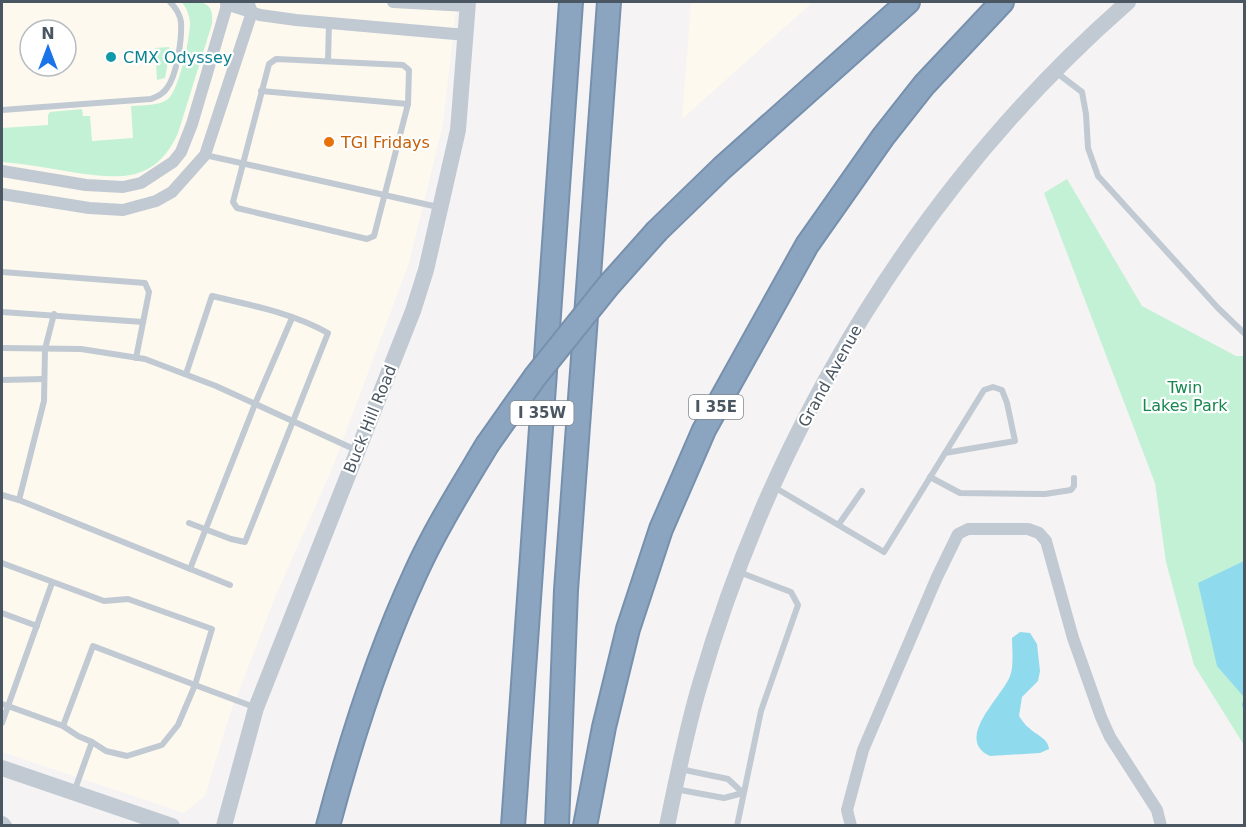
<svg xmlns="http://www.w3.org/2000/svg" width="1246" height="827" viewBox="0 0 1246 827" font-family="'DejaVu Sans',sans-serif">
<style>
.commercial{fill:#fdf9ef;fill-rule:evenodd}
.green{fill:#c3f1d5}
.water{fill:#90daee}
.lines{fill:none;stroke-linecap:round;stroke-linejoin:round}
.stream{stroke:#90daee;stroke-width:4.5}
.motorway-casing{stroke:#7690ad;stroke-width:26}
.service{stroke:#c1cad2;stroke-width:6}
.minor{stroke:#c1cad2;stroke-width:12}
.tertiary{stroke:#c1cad2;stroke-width:16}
.motorway{stroke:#8ba5c1;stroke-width:22}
.motorway-bridge-casing{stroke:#7690ad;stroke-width:26;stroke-linecap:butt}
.motorway-bridge{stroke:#8ba5c1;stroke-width:22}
.culture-dot{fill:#0f9aa8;stroke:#fff;stroke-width:2}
.food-dot{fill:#e8710a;stroke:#fff;stroke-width:2}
.labels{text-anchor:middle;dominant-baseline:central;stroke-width:4.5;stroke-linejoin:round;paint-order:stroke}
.shield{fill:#fff;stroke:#808990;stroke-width:1.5}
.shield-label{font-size:15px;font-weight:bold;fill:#4a5661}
.culture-label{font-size:16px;fill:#0d838f;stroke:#fff;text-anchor:start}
.food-label{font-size:16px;fill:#c56008;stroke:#fff;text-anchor:start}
.street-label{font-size:16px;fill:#4a5661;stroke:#fff}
.park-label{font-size:16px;fill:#17864f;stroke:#fff}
</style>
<rect width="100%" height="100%" fill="#f5f3f3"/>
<!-- commercial -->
<g class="commercial">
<path d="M2,2H457L443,124L409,263L332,469L276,595L230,714L205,796L184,813L2,752ZM30,30H66V66H30Z"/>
<path d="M691,2H813L682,119Z"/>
</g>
<!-- green -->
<g class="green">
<path d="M181,2C199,1 215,0 212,24L178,133C155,184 119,179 71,172C48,168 25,164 2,162V128L48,125V115L50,112L82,109L83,116H90L92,141L133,138L131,106C143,105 159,106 168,99C179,90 190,38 190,23C189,15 187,7 181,2Z"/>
<path d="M169,47L170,51L165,78L157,80L155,48Z"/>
<path d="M1067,179L1142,306L1236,356H1244V745L1194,665L1166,562L1155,483L1044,193Z"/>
</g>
<!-- water -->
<g class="water">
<path d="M1244,561V697L1217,666L1198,583Z"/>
<path d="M1020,632L1030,633L1037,644L1040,671L1038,681L1022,697L1019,716C1022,720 1025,725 1029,728C1036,735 1048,738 1049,749L1040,753L990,756C953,739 1003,696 1010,676C1014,666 1012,649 1012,638Z"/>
</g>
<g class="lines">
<!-- stream -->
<path class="stream" d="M1244,704V705"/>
<defs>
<g id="motorway">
<path d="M657,231L722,168L908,2"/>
<path d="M328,826C351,739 378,654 416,572C436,528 462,487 487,445"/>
<path d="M513,826L571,2"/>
<path d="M557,826L566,590L609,2"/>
<path d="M585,826L604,727L628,629L661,529L704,430L807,245L883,137L924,85L1002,2"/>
</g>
</defs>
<!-- motorway casing -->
<use href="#motorway" class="motorway-casing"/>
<!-- service -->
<g class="service">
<path d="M276,59L403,65L409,70L408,104L374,236L367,239L237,208L233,202L269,64Z"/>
<path d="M328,61L329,23"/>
<path d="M1057,73L1082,92L1086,114L1088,148L1098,176L1218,308L1244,333"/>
<path d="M261,91L408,104"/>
<path d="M2,110L151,99C158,96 163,94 167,88C177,75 182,39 181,22C180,15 175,7 170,2"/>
<path d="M205,155L438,207"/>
<path d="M2,272L145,283L149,292L136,358"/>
<path d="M2,312L143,322"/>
<path d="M2,348L81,349L145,359L216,386L356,450"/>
<path d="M186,374L212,296C251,305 293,313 328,333L245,542L231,539L189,523"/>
<path d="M2,380L44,379"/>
<path d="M930,477L960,493L1045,494L1071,490L1074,486V478"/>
<path d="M774,487L884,552L984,390L993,387L1002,390L1007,403L1015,441L945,453"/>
<path d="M2,495L19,500L230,585"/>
<path d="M19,500L44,401L45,349L54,314"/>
<path d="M839,524L862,491"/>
<path d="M2,563L104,601L128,599L212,629L195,685L254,707"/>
<path d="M190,569L255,404L292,318"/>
<path d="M52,583L8,706L63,726L93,646L195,685L178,725L162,745L127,756L106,751L92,742"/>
<path d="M2,613L37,626"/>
<path d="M2,704L8,706L2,723"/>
<path d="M63,726L78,736L92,742L74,792"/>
<path d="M675,789L724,798L743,793L728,779L680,769"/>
<path d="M737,826L761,711L798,605L791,592L739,572"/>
</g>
<!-- minor -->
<g class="minor">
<path d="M393,2L468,6"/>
<path d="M226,4L260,15L296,20L466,35"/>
<path d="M2,171L86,185L123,187L141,183L173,162L181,152L192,124L228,2"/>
<path d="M2,194L89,208L123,210L156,201L172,192L205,155L252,12L248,2"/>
<path d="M851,826L847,810L863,750L937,577L958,534L968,529H1028L1039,533L1046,541L1073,638L1101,717L1110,737L1157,810L1161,826"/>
</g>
<!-- tertiary -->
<g class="tertiary">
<path d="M2,768L172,826"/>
<path d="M2,824L4,826"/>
<path d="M224,826L256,708L413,311L426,270L458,130L468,2"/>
<path d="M667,826C677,778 686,731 700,684C775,424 923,181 1128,2"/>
</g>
<!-- motorway -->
<use href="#motorway" class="motorway"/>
<defs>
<path id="motorway-bridge" d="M487,445L535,377L608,286L657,231"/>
</defs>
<!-- motorway-bridge casing -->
<use href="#motorway-bridge" class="motorway-bridge-casing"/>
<!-- motorway-bridge -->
<use href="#motorway-bridge" class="motorway-bridge"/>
</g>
<!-- markers -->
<circle class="culture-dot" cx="111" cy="57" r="6"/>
<circle class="food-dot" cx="329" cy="142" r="6"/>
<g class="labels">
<!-- shield labels -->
<g class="shield">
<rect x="689" y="395" width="54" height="24" rx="4.5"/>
<rect x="510.5" y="401" width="63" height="24" rx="4.5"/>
</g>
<g class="shield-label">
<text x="716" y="407">I 35E</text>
<text x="542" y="413">I 35W</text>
</g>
<!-- culture labels -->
<g class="culture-label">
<text x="123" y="57">CMX Odyssey</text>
</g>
<!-- food labels -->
<g class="food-label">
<text x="341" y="142">TGI Fridays</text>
</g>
<!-- street labels -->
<g class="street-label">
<text transform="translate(830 376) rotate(-61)">Grand Avenue</text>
<text transform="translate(370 419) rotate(-68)">Buck Hill Road</text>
</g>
<!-- park labels -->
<g class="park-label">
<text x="1185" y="387">Twin<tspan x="1185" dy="18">Lakes Park</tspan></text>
</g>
</g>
<!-- border -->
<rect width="1246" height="827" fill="none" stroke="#4a5661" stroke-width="6"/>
<!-- north arrow -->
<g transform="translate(48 48)"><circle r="28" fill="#ffffff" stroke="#b7bbc0" stroke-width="1.5"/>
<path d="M0-4.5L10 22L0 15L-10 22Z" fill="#1a73e8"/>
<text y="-9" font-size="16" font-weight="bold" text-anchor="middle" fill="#4a5661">N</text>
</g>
</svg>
